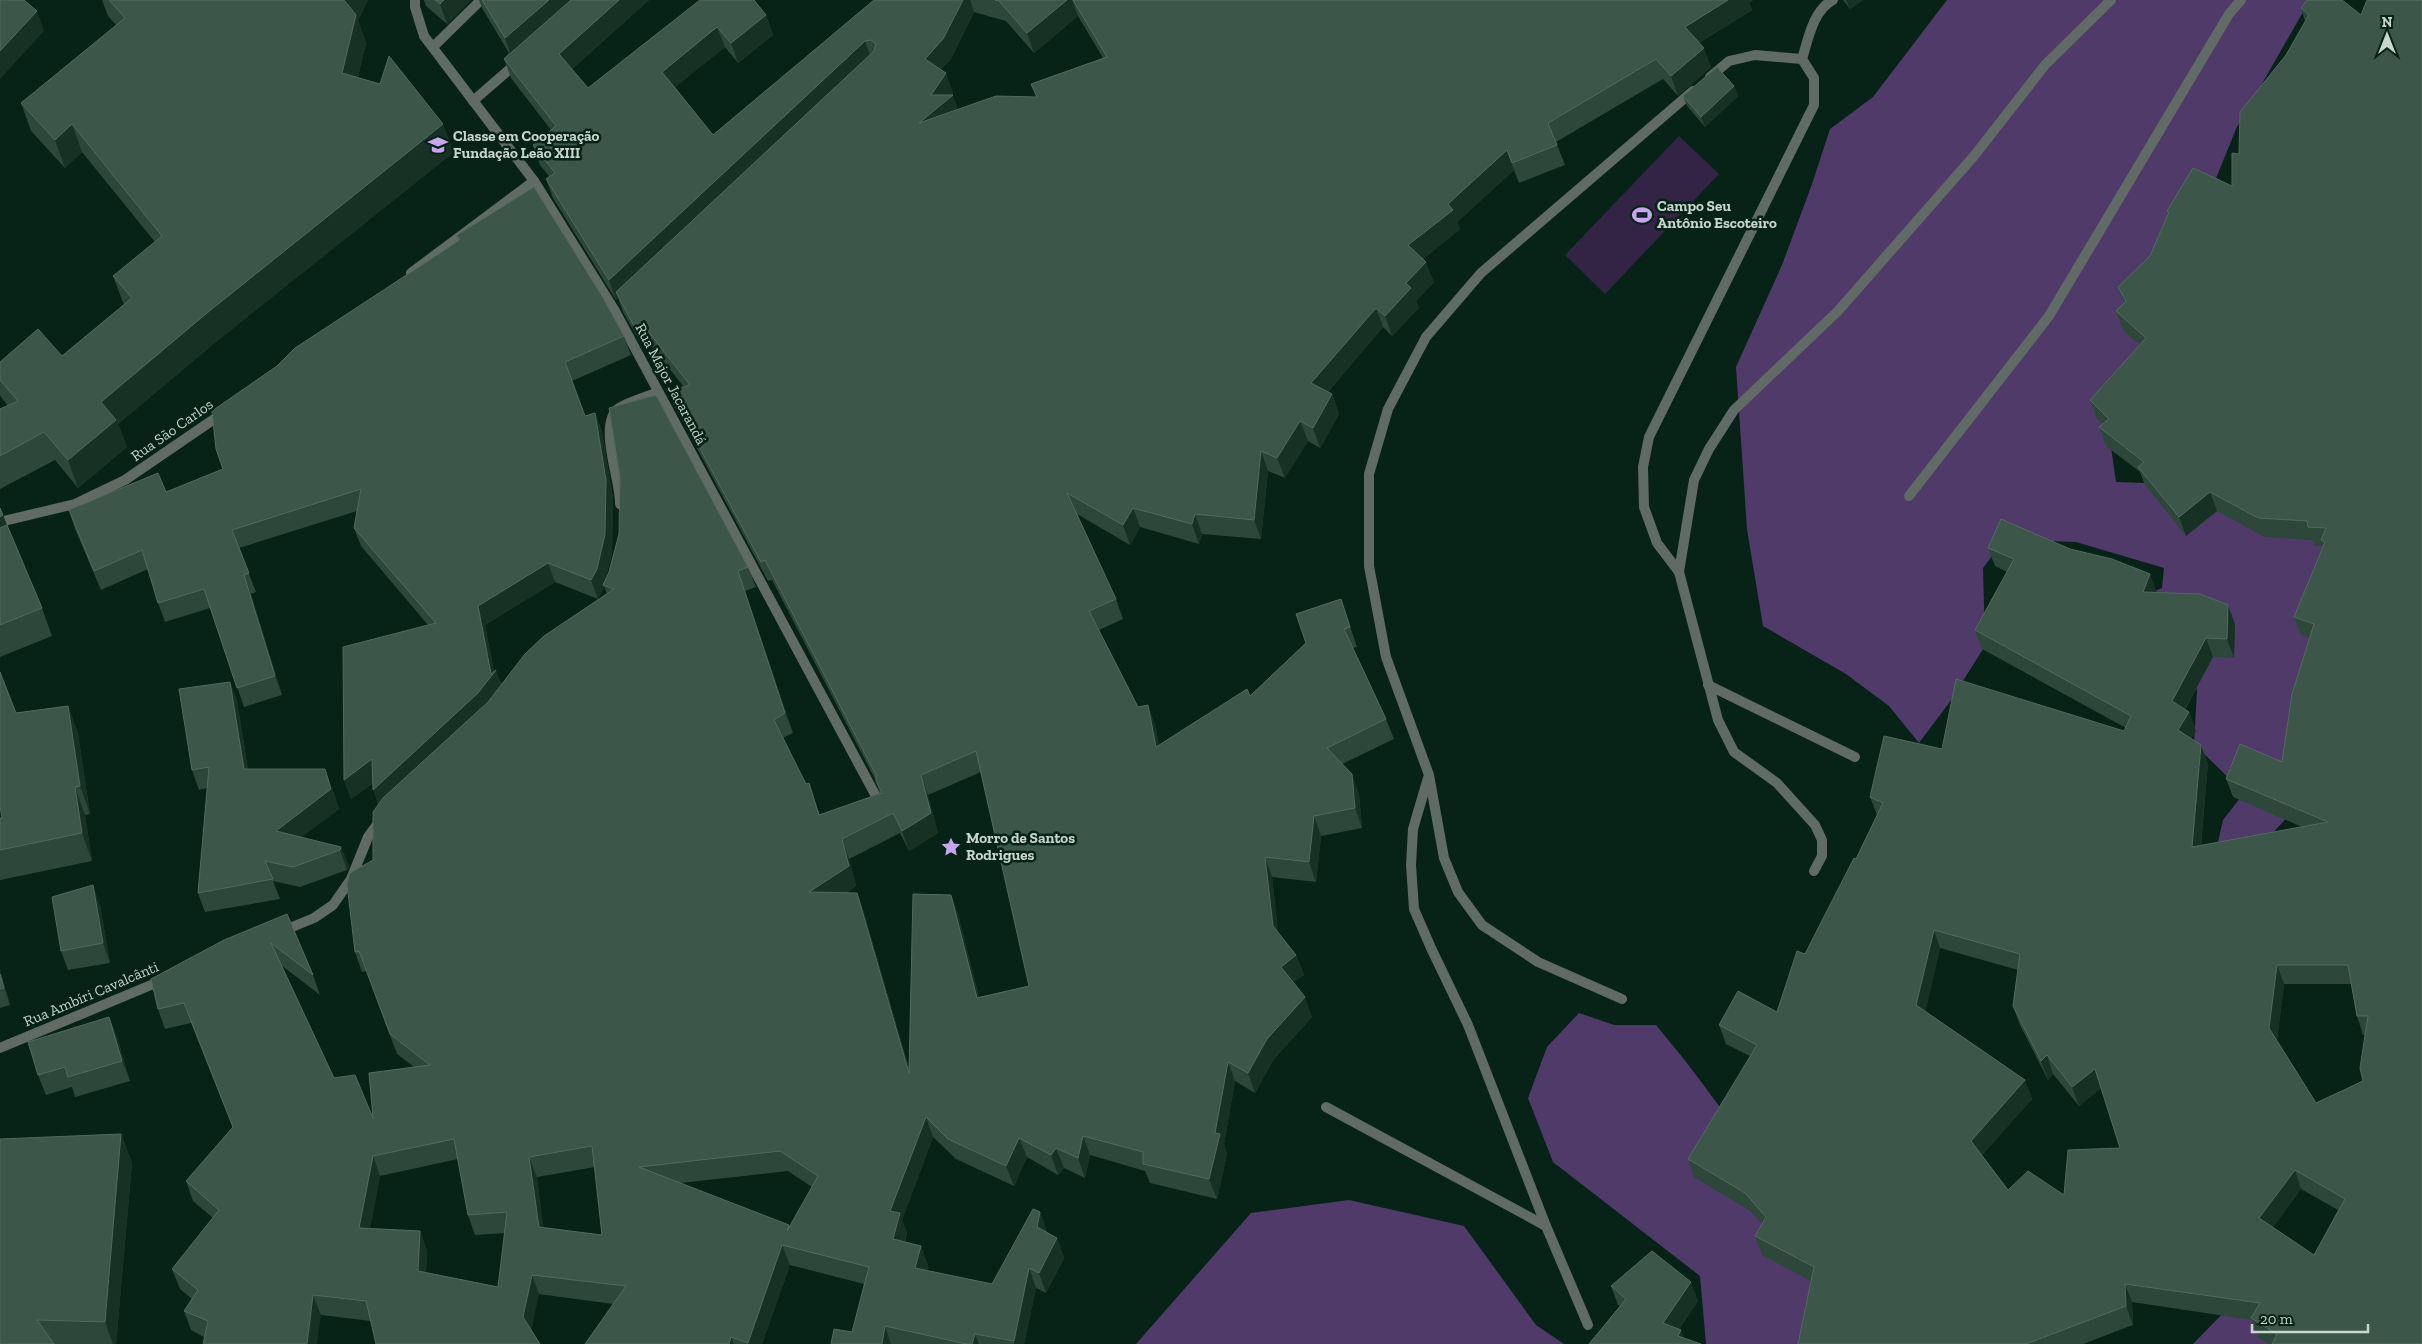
<svg xmlns="http://www.w3.org/2000/svg" width="2422" height="1344" viewBox="0 0 2422 1344" font-family="'Zilla Slab',serif">
<style>
.green{fill:#332345}
.forest{fill:#503a69}
.lines{fill:none;stroke-linecap:round;stroke-linejoin:round}
.service{stroke:#5f6b64;stroke-width:10}
.minor{stroke:#5f6b64;stroke-width:10}
.wall{fill:#2d473a;fill-rule:evenodd}
.shaded-wall{fill:#173225}
.building{fill:#3d564a;stroke:#536a5f;fill-rule:evenodd}
.labels{text-anchor:middle;dominant-baseline:central;stroke-width:5;stroke-linejoin:round;paint-order:stroke}
.poi-label{font-size:15px;font-weight:bold;fill:#c7d6ce;stroke:#072217;text-anchor:start}
.street-label{font-size:15px;fill:#c7d6ce;stroke:#072217}
</style>
<rect width="100%" height="100%" fill="#072217"/>
<!-- green -->
<path class="green" d="M1679,136L1719,174L1605,294L1565,255Z"/>
<!-- forest -->
<g class="forest">
<path d="M1947,0H2310L2236,129L2110,440L2116,482L2205,485L2330,529L2304,720L2285,740L2293,782L2295,809L2267,839L2218,842L2223,820L2244,793L2194,744L2197,691L2191,662L2145,595L2162,588L2164,568L2076,542L2005,539L1983,568L1985,646L1949,703L1919,743L1889,706L1846,674L1763,626L1747,529L1736,367L1782,265L1812,184L1830,129L1873,97Z"/>
<path d="M1579,1013L1614,1025H1656L1687,1063L1796,1209L1838,1244L1808,1344H1706L1700,1276L1553,1162L1528,1098L1547,1047Z"/>
<path d="M1349,1200L1464,1226L1536,1325L1564,1344H1136L1251,1213Z"/>
<path d="M2231,1305L2293,1344H2193Z"/>
</g>
<g class="lines">
<!-- service -->
<g class="service">
<path d="M473,101L518,62"/>
<path d="M1909,496L2049,316L2229,14L2241,0"/>
<path d="M1708,685L1855,757"/>
</g>
<!-- minor -->
<g class="minor">
<path d="M415,0V7L424,36L534,181L615,311L877,798"/>
<path d="M433,47L481,0"/>
<path d="M1710,77L1729,61L1755,55L1802,59"/>
<path d="M411,273L534,181"/>
<path d="M620,504C621,481 597,424 619,408C630,401 646,397 658,392"/>
<path d="M0,522L75,504L125,480L223,413"/>
<path d="M1679,572L1694,480L1709,449L1734,410L1838,311L1974,156L2045,65L2111,0"/>
<path d="M1428,778L1413,829L1411,865L1414,909L1431,948L1468,1025L1546,1226L1588,1325"/>
<path d="M1814,871L1822,856V840L1815,825L1777,783L1734,752L1718,720L1679,572L1657,543L1644,507L1643,467L1649,437L1814,105V78L1802,59C1808,40 1813,10 1833,0"/>
<path d="M280,932L314,918L333,905L351,879L368,837L381,819"/>
<path d="M1622,999L1538,962L1482,925L1458,892L1444,858L1429,775L1386,657L1369,566V474L1388,409L1426,337L1481,273L1693,91"/>
<path d="M0,1048L163,980"/>
<path d="M1326,1107L1546,1226"/>
</g>
</g>
<!-- wall -->
<g class="wall">
<path d="M102,0H368L358,20L366,43L358,77L454,152L217,341L118,424L127,447L78,488L55,460L0,489V409L8,406L1,397L0,395V362L62,356L124,305L113,276L155,242L82,152L65,168L31,131L21,103L116,25L108,16Z"/>
<path d="M424,0H471L447,24L426,6Z"/>
<path d="M479,0H649L572,69L588,88L700,0L766,15L773,35L738,63L725,47L675,87L713,135L874,0H1753L1749,3L1752,10L1699,43L1711,67L1678,96L1663,79L1556,142L1565,165L1519,183L1514,170L1457,222L1460,229L1423,259L1434,282L1416,301L1419,308L1392,336L1383,327L1328,392L1332,394L1339,414L1320,448L1308,441L1285,478L1268,471L1261,539L1202,534L1199,544L1140,527L1130,545L1077,514L1116,599L1123,619L1099,630L1138,707L1155,725L1159,745L1250,696L1306,643L1341,599L1357,647L1353,648L1386,719L1394,739L1342,764L1359,794L1362,828L1321,836L1316,882L1272,877L1278,933L1296,955L1304,975L1293,982L1312,1017L1274,1059L1255,1093L1235,1081L1224,1144L1227,1154L1217,1199L1150,1183L1145,1171L1090,1155L1085,1178L1064,1168L1058,1175L1027,1157L1014,1186L956,1159L933,1137L902,1220L907,1233L905,1242L921,1246L928,1266L927,1271L992,1284L1040,1212L1047,1233L1057,1238L1064,1258L1046,1293L1036,1288L1024,1344H831L852,1332L864,1284L790,1265L762,1344H585L613,1304L539,1294L371,1321L321,1315L204,1337L191,1330L184,1311L192,1299L180,1289L172,1269L213,1218L193,1201L186,1181L233,1128L191,1023L165,1029L158,1009L287,914L313,975L320,995L281,965L334,1078L373,1118L414,1067L397,1054L366,971L362,972L355,952L373,860L378,805L373,783L351,799L344,780L428,625L361,546L354,528L357,511L239,548L256,592L251,594L282,695L244,707L210,608L165,622L158,603L148,569L101,590L75,529L69,510L166,492L223,469L459,240L457,235L624,336L631,355L572,381L585,416L595,413L602,432L613,498L612,553L605,580L748,567L756,587L745,591L793,733L783,738L820,815L880,793L876,781L772,580L768,581L677,411L669,391L684,387L651,346L644,349L623,312L618,298L616,300L553,198L546,179L549,176L540,165L533,145L551,130L511,78L504,59L509,53L482,8ZM974,12L1006,21L1034,53L1078,16L1103,58L1031,84L1036,97L958,110L952,95L953,93L941,69L951,59ZM555,582L598,599L604,586L607,594L502,684L494,672L485,625ZM981,772L1029,986L979,997L958,914L951,895L909,1068L864,913L857,893H846L856,886L849,859L900,833L909,851L938,833L928,795ZM458,1159L468,1215L475,1235L505,1233L498,1287L426,1273L427,1251L420,1231L370,1228L380,1176ZM595,1167L602,1235L543,1228L537,1177ZM788,1171L812,1187L790,1226L680,1183Z"/>
<path d="M1843,0H1863L1850,9Z"/>
<path d="M2342,0L2422,1344H2269L2258,1337L2252,1320L2132,1302L2133,1325L2083,1344H1798L1811,1281L1762,1255L1755,1236L1762,1224L1752,1212L1694,1177L1688,1159L1750,1056L1726,1044L1719,1025L1777,1012L1805,954L1856,859L1877,815L1870,797L1942,749L2124,731L2126,728L1982,649L1975,630L2007,572L1995,566L1988,548L2156,592L2235,624L2234,658L2213,657L2185,710L2189,712L2196,731L2191,739L2208,763L2201,846L2302,827L2233,797L2226,779L2282,762L2309,638L2301,635L2294,617L2323,546H2315L2312,540L2265,537L2217,511L2186,536L2145,485L2140,472L2106,446L2099,427L2103,424L2097,419L2090,400L2140,345L2123,330L2116,311L2124,303L2118,287L2150,256L2168,213L2167,211L2232,186L2239,154L2286,55L2305,21L2301,8ZM1940,948L2018,970L2013,1006L2020,1025L2048,1080L2053,1074L2079,1106L2101,1088L2120,1148L2064,1195L2008,1190L1982,1155L2032,1099L2025,1080L1925,1011ZM2284,984H2351L2357,1016L2363,1035H2365L2363,1081L2316,1103L2277,1040ZM2301,1189L2338,1210L2314,1255L2273,1227Z"/>
<path d="M1734,86L1738,96L1705,127L1687,106L1683,96Z"/>
<path d="M0,508L42,608L52,636L0,657Z"/>
<path d="M230,682L237,701L248,769L332,788L339,809L301,837L341,847L349,867L347,870L300,887L273,881L280,899L205,912L198,893L207,788L199,790L192,770Z"/>
<path d="M68,706L78,734L90,814L85,815L92,861L0,880V818H2L16,713Z"/>
<path d="M100,905L110,963L68,970L61,951Z"/>
<path d="M0,970L10,1005L0,1008Z"/>
<path d="M109,1017L117,1037L130,1081L75,1097L72,1087L46,1095L38,1075Z"/>
<path d="M121,1134L132,1163L116,1344H0Z"/>
<path d="M1611,1286L1698,1301L1679,1329L1684,1338L1589,1344L1620,1306L1618,1305Z"/>
</g>
<!-- shaded-wall -->
<g class="shaded-wall">
<path d="M344,0H368L358,20L366,43L352,101L342,73Z"/>
<path d="M444,0H471L447,24L440,4Z"/>
<path d="M549,0H579L512,58L505,38Z"/>
<path d="M619,0H649L566,74L559,54Z"/>
<path d="M963,0H970L974,12L951,59L933,78L925,59Z"/>
<path d="M1067,0H1072L1078,16L1034,53L1027,33Z"/>
<path d="M1728,0H1753L1749,3L1752,10L1692,47L1685,27Z"/>
<path d="M1846,0H1863L1850,9Z"/>
<path d="M37,11L44,31L0,79V51Z"/>
<path d="M766,15L773,35L738,63L731,43Z"/>
<path d="M717,27L725,47L669,92L662,72Z"/>
<path d="M865,41L872,61L616,292L618,298L616,300L609,280Z"/>
<path d="M1704,48L1711,67L1678,96L1671,76Z"/>
<path d="M946,73L953,93L951,96L953,95L960,115L919,123L931,95Z"/>
<path d="M1734,86L1738,96L1705,127L1701,117Z"/>
<path d="M72,124L82,152L65,168L55,140Z"/>
<path d="M443,124L454,152L217,341L118,424L127,447L78,488L68,460L101,402L207,313Z"/>
<path d="M1507,150L1514,170L1457,222L1460,229L1416,265L1408,245L1448,204Z"/>
<path d="M1426,262L1434,282L1416,301L1419,308L1392,336L1385,316L1406,283Z"/>
<path d="M1376,308L1383,327L1319,403L1311,383Z"/>
<path d="M1332,394L1339,414L1320,448L1313,428Z"/>
<path d="M595,413L602,432L613,498L612,553L604,585H603L604,588L598,599L591,580Z"/>
<path d="M1300,421L1308,441L1285,478L1277,458Z"/>
<path d="M1261,451L1268,471L1261,539L1254,520Z"/>
<path d="M2210,492L2217,511L2186,536L2179,517Z"/>
<path d="M1133,508L1140,527L1130,545L1123,525Z"/>
<path d="M1195,514L1202,534L1199,544L1192,524Z"/>
<path d="M3,515L13,543L0,554V517Z"/>
<path d="M548,563L555,582L485,625L494,673L496,670L503,689L380,809L373,790L478,606Z"/>
<path d="M738,571L745,591L793,733L785,713Z"/>
<path d="M2150,574L2157,593L2143,592Z"/>
<path d="M244,575L251,594L282,695L275,676Z"/>
<path d="M2228,605L2235,624L2234,658L2227,639Z"/>
<path d="M2206,638L2213,657L2179,720L2172,701Z"/>
<path d="M230,682L237,701L251,788L244,769Z"/>
<path d="M1148,705L1155,725L1164,767L1156,747Z"/>
<path d="M68,706L78,734L90,814L80,786Z"/>
<path d="M2189,712L2196,731L2185,749L2178,730Z"/>
<path d="M2201,745L2208,763L2199,866L2192,847Z"/>
<path d="M372,759L379,778L351,799L344,780Z"/>
<path d="M325,769L339,809L283,851L276,831Z"/>
<path d="M1352,774L1359,794L1362,828L1355,808Z"/>
<path d="M921,775L928,795L938,833L909,851L902,831Z"/>
<path d="M75,787L85,815L92,861L82,833Z"/>
<path d="M1314,816L1321,836L1316,882L1309,862Z"/>
<path d="M842,839L849,859L856,886L816,912L809,892Z"/>
<path d="M341,847L349,867L347,870L340,850Z"/>
<path d="M1265,857L1272,877L1280,946L1273,926Z"/>
<path d="M93,885L100,905L110,963L103,943Z"/>
<path d="M857,893L864,913L916,1093L909,1073Z"/>
<path d="M951,895L958,914L984,1018L977,998Z"/>
<path d="M1934,930L1940,948L1923,1023L1916,1005Z"/>
<path d="M1296,955L1304,975L1288,986L1281,967Z"/>
<path d="M2277,965L2284,984L2276,1047L2269,1028Z"/>
<path d="M0,970L10,1005L0,974Z"/>
<path d="M1305,997L1312,1017L1274,1059L1255,1093L1248,1073L1267,1039Z"/>
<path d="M109,1017L117,1037L130,1081L122,1061Z"/>
<path d="M2047,1055L2053,1074L2048,1080L2041,1061Z"/>
<path d="M1228,1062L1235,1081L1224,1144L1227,1154L1217,1199L1209,1179L1215,1133Z"/>
<path d="M2095,1069L2102,1088L2079,1106L2072,1087Z"/>
<path d="M2025,1080L2032,1099L1978,1160L1971,1141Z"/>
<path d="M926,1117L933,1137L902,1220L907,1233L900,1258L893,1239L890,1211Z"/>
<path d="M121,1134L132,1163L116,1344H113L105,1322Z"/>
<path d="M1083,1136L1090,1155L1085,1178L1078,1158Z"/>
<path d="M1019,1138L1027,1157L1014,1186L1006,1166Z"/>
<path d="M1056,1148L1064,1168L1058,1175L1051,1155Z"/>
<path d="M373,1156L380,1176L366,1248L359,1228Z"/>
<path d="M529,1157L537,1177L546,1247L539,1227Z"/>
<path d="M2295,1170L2301,1189L2266,1236L2259,1218Z"/>
<path d="M1040,1212L1047,1231L1044,1247L1037,1227Z"/>
<path d="M420,1231L427,1251L425,1291L418,1271Z"/>
<path d="M1057,1238L1064,1258L1046,1293L1039,1273Z"/>
<path d="M782,1245L790,1265L762,1344H749L748,1343Z"/>
<path d="M921,1246L928,1266L923,1288L915,1268Z"/>
<path d="M1029,1268L1036,1288L1024,1344H1014V1341Z"/>
<path d="M532,1275L539,1294L530,1337L523,1317Z"/>
<path d="M1691,1282L1698,1301L1670,1342L1663,1323Z"/>
<path d="M2125,1284L2132,1302L2133,1325L2126,1306Z"/>
<path d="M313,1295L321,1315L317,1344H307Z"/>
<path d="M885,1326L891,1344H882Z"/>
<path d="M1681,1330L1686,1344L1678,1336Z"/>
<path d="M975,1334L979,1344H972Z"/>
<path d="M731,1337L734,1344H729Z"/>
</g>
<!-- building -->
<g class="building">
<path d="M0,0H24L37,11L0,51Z"/>
<path d="M109,0H344L356,15L342,73L380,84L389,56L443,124L207,313L101,402L116,420L68,460L44,432L0,456V409L18,401L0,380V362L38,329L62,356L132,298L113,276L162,236L72,124L55,140L21,103L125,18Z"/>
<path d="M435,0H444L440,4Z"/>
<path d="M482,0H549L505,38Z"/>
<path d="M571,0H619L559,54L588,88L700,0H754L766,15L731,43L717,27L662,72L713,135L874,0H963L943,39L925,59L946,73L931,95H953L919,123L996,96L1037,97L1031,84L1107,57L1073,0H1728L1685,27L1704,48L1671,76L1656,59L1548,123L1557,145L1512,163L1507,150L1448,204L1453,210L1408,245L1426,262L1406,283L1411,288L1385,316L1376,308L1311,383L1332,394L1313,428L1300,421L1277,458L1261,451L1254,520L1195,514L1192,524L1133,508L1123,525L1067,493L1116,599L1089,611L1138,707L1148,705L1156,747L1247,689L1250,696L1306,643L1296,614L1341,599L1350,627L1344,629L1386,719L1327,748L1352,774L1355,808L1314,816L1309,862L1265,857L1273,926L1296,955L1281,967L1305,997L1267,1039L1248,1073L1228,1062L1215,1133L1220,1134L1209,1179L1143,1164V1152L1083,1136L1078,1158L1056,1148L1051,1155L1019,1138L1006,1166L948,1139L926,1117L890,1211L900,1213L893,1239L921,1246L915,1268L992,1284L1033,1209L1040,1212L1037,1227L1057,1238L1039,1273L1029,1268L1014,1341L975,1334L972,1344H966L885,1326L882,1344H831L834,1329L852,1332L869,1267L782,1245L748,1343L731,1337L729,1344H585L626,1286L532,1275L523,1317L540,1344H376L366,1301L313,1295L307,1344H203L208,1321L184,1311L198,1290L172,1269L219,1210L186,1181L233,1127L184,1003L158,1009L151,979L224,940L287,914L313,975L271,943L334,1078L355,1075L373,1118L369,1073L430,1065L390,1034L359,951L355,952L347,884L350,873L373,860V812L383,798L488,702L525,654L544,636L614,589L603,585L609,572L619,534L620,478L609,408L656,395L748,567L738,571L785,713L774,720L806,784L809,783L819,815L882,793L876,781V775L765,560L761,562L669,391L690,385L644,326L636,330L616,292L874,51L876,44L871,40L865,41L609,280L546,179L555,173L533,145L556,126L504,59ZM976,751L1029,986L977,998L951,895L913,894L909,1073L857,893L809,892L849,866L842,839L893,813L902,831L931,813L921,775ZM454,1139L468,1215L507,1212L498,1287L418,1271L420,1231L359,1228L373,1156ZM592,1146L602,1235L539,1227L529,1157ZM780,1151L818,1176L787,1231L789,1225L639,1167Z"/>
<path d="M995,0H1067L1027,33L999,1Z"/>
<path d="M2307,0H2342L2361,15L2367,0H2422V1344H2272L2277,1334L2251,1318L2260,1303L2125,1284L2126,1306L2026,1344H1798L1814,1267L1755,1236L1766,1217L1745,1193L1688,1159L1757,1045L1719,1025L1738,991L1777,1012L1797,951L1805,954L1854,858L1856,859L1883,803L1870,797L1884,736L1942,749L1956,679L2124,731L2131,716L1975,630L2014,559L1988,548L2001,519L2070,549L2112,559L2150,574L2143,592L2200,594L2228,605L2227,639L2206,638L2172,701L2189,712L2178,730L2201,745L2192,847L2328,822L2226,779L2240,744L2282,762L2292,694L2314,624L2294,617L2325,542L2321,540L2326,528L2308,527L2307,521L2258,518L2210,492L2179,517L2138,467L2144,462L2099,427L2109,419L2090,400L2146,338L2116,311L2126,301L2118,287L2150,256L2169,212L2167,211L2193,168L2232,186V153L2239,154L2240,112L2286,55L2309,15L2301,8ZM1934,930L2020,954L2013,1006L2041,1061L2047,1055L2072,1087L2095,1069L2120,1148L2068,1150L2064,1195L2028,1171L2008,1190L1971,1141L2025,1080L1916,1005ZM2277,965H2348L2357,1016H2368L2360,1068L2363,1081L2316,1103L2269,1028ZM2295,1170L2345,1199L2314,1255L2259,1218Z"/>
<path d="M1717,67L1734,86L1701,117L1683,96Z"/>
<path d="M534,187L602,296L624,336L565,362L585,416L595,413L606,480L605,534L597,569L591,580L548,563L478,606L491,674L496,670L478,693L373,790L372,759L344,780L343,647L436,623L354,528L361,489L232,530L249,573L244,575L275,676L237,688L204,589L158,603L142,550L94,571L69,510L158,473L166,492L223,469L216,449L212,411L277,366L295,348L460,240L457,235Z"/>
<path d="M0,508L3,515L0,517Z"/>
<path d="M7,525L42,608L0,625V528Z"/>
<path d="M0,672L16,713L68,706L80,786L75,787L82,833L0,850V818H2L0,806Z"/>
<path d="M230,682L244,769H325L331,789L276,831L341,847L340,850L293,867L265,861L273,879L198,893L209,767L192,770L179,689Z"/>
<path d="M93,885L103,943L61,951L52,897Z"/>
<path d="M0,974L4,988L0,989Z"/>
<path d="M109,1017L122,1061L68,1077L65,1067L38,1075L28,1042Z"/>
<path d="M121,1134L105,1322L37,1320L54,1344H0V1139Z"/>
<path d="M1652,1251L1691,1282L1663,1323L1681,1330L1678,1336L1701,1344H1589L1626,1299L1611,1286Z"/>
</g>
<!-- icons -->
<defs>
<symbol id="school-bare" viewBox="-9 -9 18 18"><path d="M0-5L7-2L0 1L-7-2ZM-4 1L0 2.5L4 1V4Q0 6-4 4Z" fill="#c7a6ef" stroke="#072217" stroke-width="2.5" paint-order="stroke"/></symbol>
<symbol id="stadium-bare" viewBox="-9 -9 18 18"><path d="M0-5a6.5 5 0 1 0 0 10a6.5 5 0 1 0 0-10ZM-3.5-1.8h7v3.6h-7Z" fill="#c7a6ef" stroke="#072217" stroke-width="2.5" paint-order="stroke"/></symbol>
<symbol id="sight-bare" viewBox="-9 -9 18 18"><path d="M0-6L1.8-2.2L6-1.7L2.9 1.2L3.7 5.4L0 3.3L-3.7 5.4L-2.9 1.2L-6-1.7L-1.8-2.2Z" fill="#c7a6ef" stroke="#072217" stroke-width="2.5" paint-order="stroke"/></symbol>
</defs>
<g fill-rule="evenodd">
<use href="#school-bare" x="424" y="131" width="28" height="28"/>
<use href="#stadium-bare" x="1628" y="201" width="28" height="28"/>
<use href="#sight-bare" x="937" y="833" width="28" height="28"/>
</g>
<g class="labels">
<!-- poi labels -->
<g class="poi-label">
<text x="453" y="136">Classe em Cooperação<tspan x="453" dy="17">Fundação Leão XIII</tspan></text>
<text x="1657" y="206">Campo Seu<tspan x="1657" dy="17">Antônio Escoteiro</tspan></text>
<text x="966" y="838">Morro de Santos<tspan x="966" dy="17">Rodrigues</tspan></text>
</g>
<!-- street labels -->
<g class="street-label">
<text transform="translate(671 384) rotate(62)">Rua Major Jacarandá</text>
<text transform="translate(172 430) rotate(-35)">Rua São Carlos</text>
<text transform="translate(91 994) rotate(-23)">Rua Ambíri Cavalcânti</text>
</g>
</g>
<!-- north arrow -->
<g transform="translate(2387 35)" stroke="#072217" stroke-width="4" paint-order="stroke">
<path d="M0-4L9 19L0 12L-9 19Z" fill="#c7d6ce"/>
<text y="-8" font-size="14" font-weight="bold" text-anchor="middle" fill="#c7d6ce">N</text>
</g>
<!-- scale -->
<path d="M2252 1324v8h116v-8" fill="none" stroke="#c7d6ce" stroke-width="2.5"/>
<text x="2260" y="1324" font-size="15" fill="#c7d6ce" stroke="#072217" stroke-width="4" paint-order="stroke">20 m</text>
</svg>
